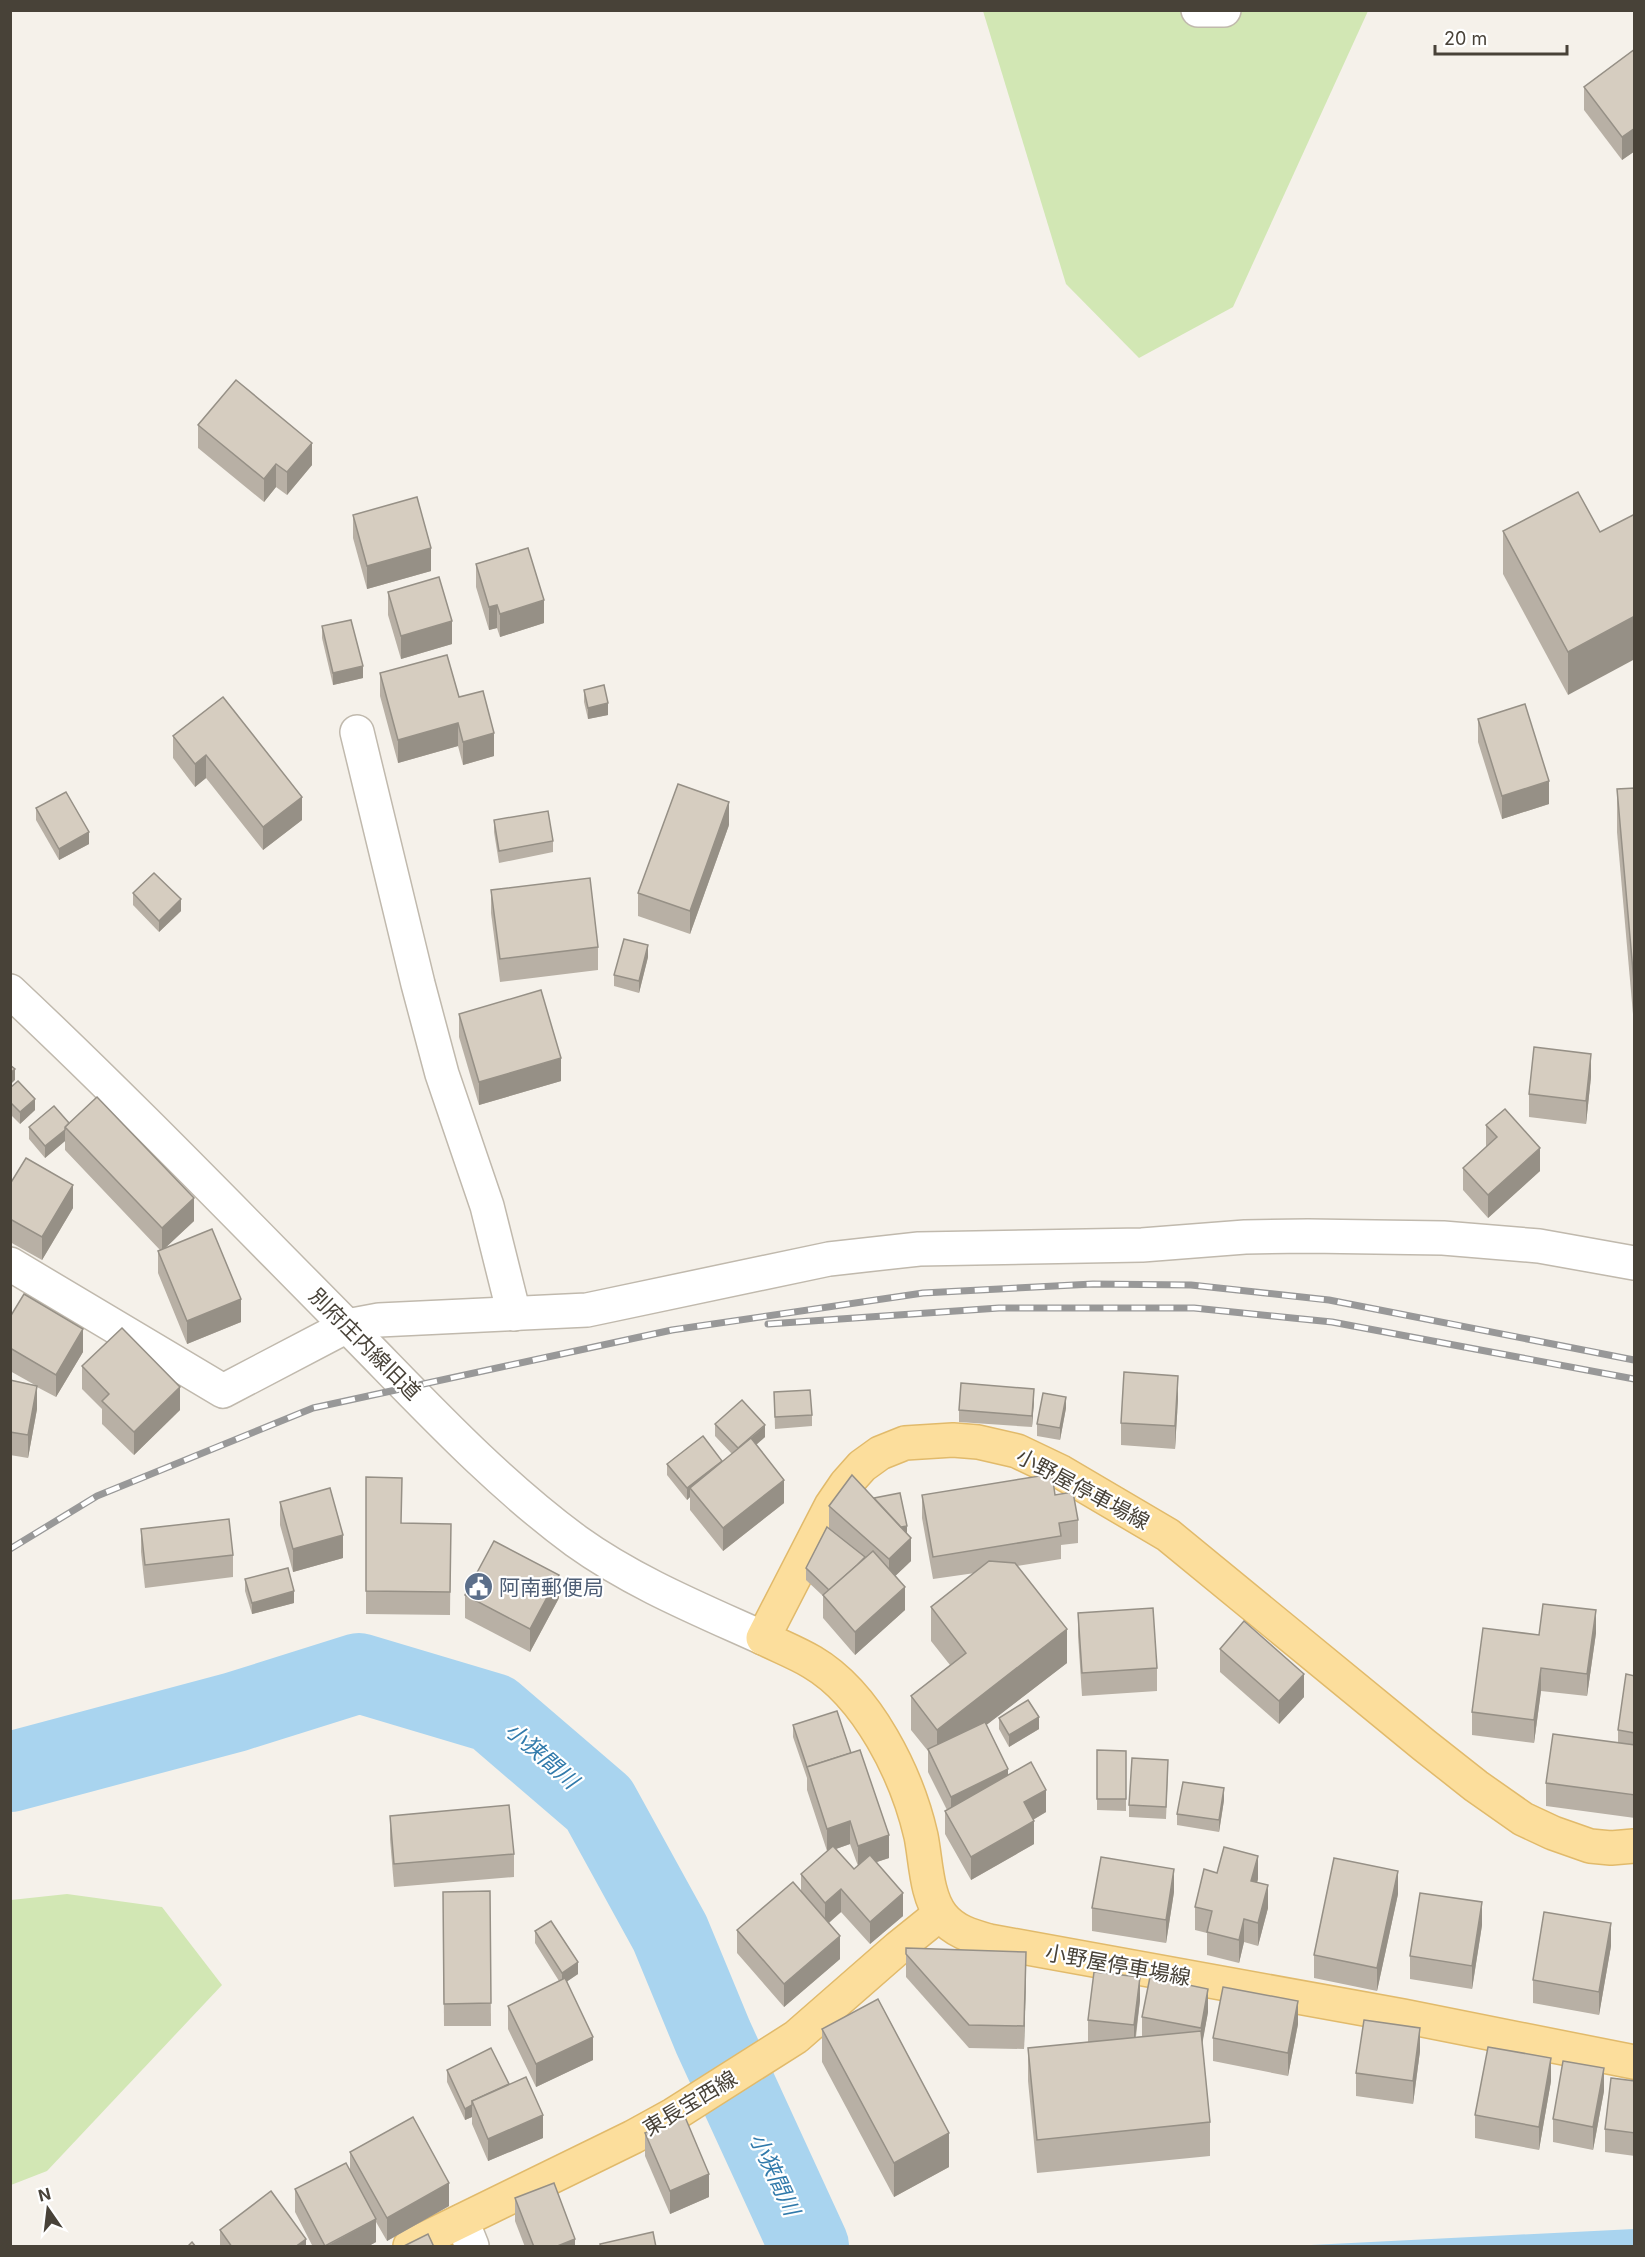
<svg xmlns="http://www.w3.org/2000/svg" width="1645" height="2257" viewBox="0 0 1645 2257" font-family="Inter,'Noto Sans JP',sans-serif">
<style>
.green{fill:#d2e7b4}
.water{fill:#a9d4ef}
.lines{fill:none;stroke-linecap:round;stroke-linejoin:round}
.river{stroke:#a9d4ef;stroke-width:80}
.minor-casing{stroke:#c0b9ad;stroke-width:36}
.major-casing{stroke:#e1ba6b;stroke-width:36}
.minor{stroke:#fff;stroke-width:33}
.major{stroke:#fcde9c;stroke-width:33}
.rail-casing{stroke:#989898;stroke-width:7}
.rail{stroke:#fff;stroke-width:4.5;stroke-dasharray:14;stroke-linecap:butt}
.wall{fill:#b8b0a5;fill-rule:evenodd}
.shaded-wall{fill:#969086}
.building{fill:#d6cdc0;stroke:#969086;stroke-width:1.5}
.labels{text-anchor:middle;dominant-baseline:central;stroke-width:4.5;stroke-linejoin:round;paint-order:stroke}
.street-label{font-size:21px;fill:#484238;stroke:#fff}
.service-label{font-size:21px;fill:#4e5e75;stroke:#fff;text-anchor:start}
.water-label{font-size:22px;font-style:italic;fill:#317aab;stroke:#fff}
</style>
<rect width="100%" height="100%" fill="#f5f1ea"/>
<!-- green -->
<g class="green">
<path d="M983,11H1368L1233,307L1139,358L1066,284Z"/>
<path d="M67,1894L162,1907L222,1985L47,2171L11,2185V1900Z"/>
</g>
<!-- water -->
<path class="water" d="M1634,2229V2246H1291Z"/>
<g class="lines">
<!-- river -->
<path class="river" d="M10,1772L235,1712L359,1673L493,1713L599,1804L670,1933L713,2037L809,2246"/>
<defs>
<g id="minor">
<path d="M1198,10H1224"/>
<path d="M357,732L418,984L442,1074L487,1206L514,1314"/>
<path d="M10,991C126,1100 237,1215 349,1328C422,1402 492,1479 576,1541C633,1582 699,1609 763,1638"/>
<path d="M10,1264L223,1391L347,1326L379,1320L587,1310L829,1259L919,1249L1142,1245L1245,1237L1308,1236L1443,1238L1539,1246L1634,1263"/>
<path d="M462,2221L472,2246"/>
</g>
<g id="major">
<path d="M1634,1846L1611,1848L1590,1846L1553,1833L1523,1819L1476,1786L1424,1745L1168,1535L1061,1472L1017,1451L978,1442L953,1440L905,1443L880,1453L862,1466L846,1484L831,1506L763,1638C779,1646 797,1653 812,1662C868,1695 907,1775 921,1836C926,1861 926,1896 942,1916C954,1931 971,1936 989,1941L1403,2016L1634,2062"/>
<path d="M410,2246L633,2137L673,2115L796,2037L899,1947L940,1914"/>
</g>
</defs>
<!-- minor casing -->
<use href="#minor" class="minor-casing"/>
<!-- major casing -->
<use href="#major" class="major-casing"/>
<!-- minor -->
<use href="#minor" class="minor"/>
<!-- major -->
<use href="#major" class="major"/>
<defs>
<g id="rail">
<path d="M768,1324L999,1308H1194L1332,1322L1634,1379"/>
<path d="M10,1549L97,1496L313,1408L672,1330L923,1293L1093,1284L1191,1285L1329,1300L1634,1360"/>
</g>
</defs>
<!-- rail casing -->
<use href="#rail" class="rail-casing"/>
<!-- rail -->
<use href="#rail" class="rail"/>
</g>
<!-- wall -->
<g class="wall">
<path d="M1635,49V151L1622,160L1584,110V87Z"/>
<path d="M198,425L312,465L287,495L276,487L264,502L198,448Z"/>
<path d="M353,515L431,571L367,589L353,538Z"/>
<path d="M1503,531L1600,532L1568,695L1503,574Z"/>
<path d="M476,564L544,623L500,637L497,628L489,630L476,587Z"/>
<path d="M388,592L452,644L401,659L388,615Z"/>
<path d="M322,626L363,678L333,685L322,638Z"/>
<path d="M380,673L459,697L494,756L463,765L458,746L398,763L380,696Z"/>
<path d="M584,690L608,715L588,719L584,702Z"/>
<path d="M223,697L302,820L263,850L206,778L195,787L173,758V736Z"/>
<path d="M1478,719L1549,804L1502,819L1478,742Z"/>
<path d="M1635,788V1037L1617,832V789Z"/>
<path d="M36,808L89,844L59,860L36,820Z"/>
<path d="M494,820L553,841V852L499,863L494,832Z"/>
<path d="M729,825L690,934L638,916V893Z"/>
<path d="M491,890L598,947V970L500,982L491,913Z"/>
<path d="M133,893L181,911L159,932L133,905Z"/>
<path d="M648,957L639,993L614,986V975Z"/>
<path d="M459,1014L561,1081L479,1105L459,1037Z"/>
<path d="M1591,1077L1586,1124L1529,1117V1094Z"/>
<path d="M10,1088L35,1110L20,1124L10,1114Z"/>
<path d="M69,1123L194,1221L166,1247L241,1322L187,1344L158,1273V1251L160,1250L65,1150V1141L45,1158L29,1139V1127Z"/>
<path d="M1486,1125L1540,1171L1488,1218L1463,1190V1168L1486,1147Z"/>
<path d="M10,1184L73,1208L42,1260L10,1242Z"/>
<path d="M10,1317L83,1352L56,1397L37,1387V1409L28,1458L10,1455V1380L35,1385L10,1371Z"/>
<path d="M82,1366L180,1410L134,1455L102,1424V1409L82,1389Z"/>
<path d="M774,1392L812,1415V1426L775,1429Z"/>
<path d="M1178,1399L1175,1449L1121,1445V1423Z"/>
<path d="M1034,1400L1032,1427L959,1422V1410Z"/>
<path d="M1066,1408L1060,1440L1037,1436V1424Z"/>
<path d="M715,1424L765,1437L756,1444L784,1503L723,1551L690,1510V1497L687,1500L667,1475V1464L722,1462L732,1454L715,1436Z"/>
<path d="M366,1477L402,1523L451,1524L450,1615L366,1614Z"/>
<path d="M922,1495H1055L1078,1520V1543L1061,1545V1559L1017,1566L1067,1663L986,1725L1008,1775L1046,1812L1033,1820L1034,1844L971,1880L945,1834V1811L947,1810L928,1772V1751L911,1730V1696L950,1665L931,1641V1607L975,1573L933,1579L922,1518Z"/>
<path d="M280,1502L343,1558L293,1572L280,1525Z"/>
<path d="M829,1506L907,1533L911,1561L895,1576L905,1610L855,1655L823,1618V1596L806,1580V1568L829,1528Z"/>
<path d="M141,1529L233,1555V1577L145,1588L141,1552Z"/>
<path d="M245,1579L294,1603L252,1614L245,1591Z"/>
<path d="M465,1595L559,1598L530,1652L465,1618Z"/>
<path d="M1078,1613L1157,1668V1691L1082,1696L1078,1636Z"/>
<path d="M1596,1633L1587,1696L1541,1691L1534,1743L1472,1735V1712L1539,1635Z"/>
<path d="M1220,1649L1304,1697L1279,1724L1220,1672Z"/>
<path d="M1635,1676V1818L1546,1806V1783L1618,1743V1730Z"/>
<path d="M999,1718L1039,1729L1009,1747L999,1729Z"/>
<path d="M793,1725L851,1753L889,1858L877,1862L903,1916L870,1944L841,1912L829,1923L840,1959L784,2007L737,1953V1930L801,1890V1874L827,1851L807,1790V1778L793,1737ZM850,1844L858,1866L854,1869L836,1849Z"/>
<path d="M1097,1750L1126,1751V1811L1097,1810Z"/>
<path d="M1168,1771L1166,1819L1129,1817V1805Z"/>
<path d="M1224,1800L1219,1832L1177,1825V1814Z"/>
<path d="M390,1816L514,1854V1877L394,1887L390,1839Z"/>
<path d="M1258,1879L1257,1882L1268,1908L1258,1946L1244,1942L1239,1963L1207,1955V1933L1195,1930V1907Z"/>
<path d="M490,1891L491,2026H444L443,1892Z"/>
<path d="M1174,1892L1166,1943L1092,1931V1908Z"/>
<path d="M1398,1894L1377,1991L1314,1978V1955Z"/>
<path d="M1482,1925L1472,1989L1410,1979V1956Z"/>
<path d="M535,1931L578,1974L567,1981L593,2060L536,2087L508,2029V2006L559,1981L535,1943Z"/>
<path d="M1611,1946L1599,2015L1533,2003V1980Z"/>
<path d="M906,1954L1026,1975L1024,2049L969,2048L906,1977Z"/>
<path d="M1140,2000L1136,2037L1142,2036V2017L1208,2012L1202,2043L1210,2122V2156L1037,2173L1028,2081V2048L1088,2042V2020Z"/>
<path d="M1298,2024L1288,2076L1213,2061V2038Z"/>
<path d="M822,2029L949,2167L894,2197L822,2062Z"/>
<path d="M1420,2051L1413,2104L1356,2096V2073Z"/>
<path d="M447,2070L509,2084L543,2138L488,2161L472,2124V2117L465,2120L447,2082Z"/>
<path d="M1551,2081L1539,2150L1475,2138V2115Z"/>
<path d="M1635,2081V2156L1605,2152V2129Z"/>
<path d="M1604,2091L1593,2150L1553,2142V2119Z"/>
<path d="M645,2133L709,2197L670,2214L645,2156Z"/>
<path d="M350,2152L449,2206L387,2241L376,2222V2242L367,2247H313L295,2212V2189L350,2170Z"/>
<path d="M515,2198L575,2247H525L515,2221Z"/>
<path d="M220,2230L306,2247H220Z"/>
</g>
<!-- shaded-wall -->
<g class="shaded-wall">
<path d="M1635,128V151L1622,160V137Z"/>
<path d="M312,443V465L287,495V472Z"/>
<path d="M276,464V487L264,502V479Z"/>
<path d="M431,548V571L367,589V566Z"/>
<path d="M544,600V623L500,637V614Z"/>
<path d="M497,605V628L489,630V607Z"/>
<path d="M1635,616V659L1568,695V652Z"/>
<path d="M452,621V644L401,659V636Z"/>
<path d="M363,666V678L333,685V673Z"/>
<path d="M608,703V715L588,719V708Z"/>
<path d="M458,723V746L398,763V740Z"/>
<path d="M494,733V756L463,765V742Z"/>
<path d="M206,755V778L195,787V764Z"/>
<path d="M1549,781V804L1502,819V796Z"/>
<path d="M302,797V820L263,850V827Z"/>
<path d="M729,802V825L690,934V911Z"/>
<path d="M89,832V844L59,860V849Z"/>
<path d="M181,899V911L159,932V921Z"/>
<path d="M648,945V957L639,993V981Z"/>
<path d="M1591,1054V1077L1586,1124V1101Z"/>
<path d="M561,1058V1081L479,1105V1082Z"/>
<path d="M15,1069V1080L10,1085V1073Z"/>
<path d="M35,1099V1110L20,1124V1112Z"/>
<path d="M65,1130V1141L45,1158V1146Z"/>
<path d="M1540,1148V1171L1488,1218V1195Z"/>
<path d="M73,1185V1208L42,1260V1237Z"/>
<path d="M194,1198V1221L162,1251V1228Z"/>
<path d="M241,1299V1322L187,1344V1321Z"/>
<path d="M83,1329V1352L56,1397V1375Z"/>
<path d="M1178,1376V1399L1175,1449V1426Z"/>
<path d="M37,1386V1409L28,1458V1435Z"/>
<path d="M180,1387V1410L134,1455V1432Z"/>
<path d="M1034,1389V1400L1032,1427V1416Z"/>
<path d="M1066,1397V1408L1060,1440V1428Z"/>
<path d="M765,1425V1437L739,1460V1449Z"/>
<path d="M722,1461V1472L690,1488V1497L687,1500V1488Z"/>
<path d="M784,1480V1503L723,1551V1528Z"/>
<path d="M907,1526V1537L894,1529Z"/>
<path d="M343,1535V1558L293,1572V1549Z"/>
<path d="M911,1538V1561L889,1582V1559Z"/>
<path d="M559,1575V1598L530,1652V1629Z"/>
<path d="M905,1587V1610L855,1655V1632Z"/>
<path d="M294,1591V1603L252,1614V1603Z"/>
<path d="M1596,1610V1633L1587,1696V1674Z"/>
<path d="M1067,1629V1663L937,1763V1730Z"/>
<path d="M1541,1668V1691L1534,1743V1720Z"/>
<path d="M1304,1674V1697L1279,1724V1701Z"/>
<path d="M1039,1717V1729L1009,1747V1735Z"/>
<path d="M1008,1769V1792L951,1820V1797Z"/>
<path d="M1224,1788V1800L1219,1832V1820Z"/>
<path d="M1046,1790V1812L1024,1825V1802Z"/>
<path d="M850,1821V1844L827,1852V1829Z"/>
<path d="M1034,1821V1844L971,1880V1857Z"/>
<path d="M889,1835V1858L858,1868V1846Z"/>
<path d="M1258,1856V1879L1251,1904V1881Z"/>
<path d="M1174,1869V1892L1166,1943V1920Z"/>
<path d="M1398,1871V1894L1377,1991V1968Z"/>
<path d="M1268,1885V1908L1258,1946V1923Z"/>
<path d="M841,1889V1912L825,1926V1903Z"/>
<path d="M903,1893V1916L870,1944V1922Z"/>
<path d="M1482,1902V1925L1472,1989V1966Z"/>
<path d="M1244,1919V1942L1239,1963V1940Z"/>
<path d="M1611,1923V1946L1599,2015V1992Z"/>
<path d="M840,1936V1959L784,2007V1984Z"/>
<path d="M1026,1952V1975L1024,2049V2026Z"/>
<path d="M578,1962V1974L562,1985V1973Z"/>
<path d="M1140,1977V2000L1134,2048V2025Z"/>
<path d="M1208,1989V2012L1201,2051V2028Z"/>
<path d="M1298,2001V2024L1288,2076V2053Z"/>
<path d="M1420,2028V2051L1413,2104V2081Z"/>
<path d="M593,2037V2060L536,2087V2064Z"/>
<path d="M1551,2058V2081L1539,2150V2127Z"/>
<path d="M1604,2068V2091L1593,2150V2127Z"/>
<path d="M472,2105V2117L465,2120V2109Z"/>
<path d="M543,2115V2138L488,2161V2139Z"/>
<path d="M949,2133V2167L894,2197V2163Z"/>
<path d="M709,2174V2197L670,2214V2191Z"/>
<path d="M449,2183V2206L387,2241V2218Z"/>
<path d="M376,2219V2242L367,2247H325Z"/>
<path d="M306,2239V2247H295Z"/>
<path d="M575,2239V2247H555Z"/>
</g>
<!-- building -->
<g class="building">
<path d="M1635,49V128L1622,137L1584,87Z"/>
<path d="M236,380L312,443L287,472L276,464L264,479L198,425Z"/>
<path d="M1578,492L1600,532L1635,514V616L1568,652L1503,531Z"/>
<path d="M417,497L431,548L367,566L353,515Z"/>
<path d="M528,548L544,600L500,614L497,605L489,607L476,564Z"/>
<path d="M439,577L452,621L401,636L388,592Z"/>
<path d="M351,620L363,666L333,673L322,626Z"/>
<path d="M447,655L459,697L483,691L494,733L463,742L458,723L398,740L380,673Z"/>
<path d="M604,685L608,703L588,708L584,690Z"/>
<path d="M223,697L302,797L263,827L206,755L195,764L173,736Z"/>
<path d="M1525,704L1549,781L1502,796L1478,719Z"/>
<path d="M678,784L729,802L690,911L638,893Z"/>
<path d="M1635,788V994L1617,789Z"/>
<path d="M66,792L89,832L59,849L36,808Z"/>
<path d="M548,811L553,841L499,851L494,820Z"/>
<path d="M154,873L181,899L159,921L133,893Z"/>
<path d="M590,878L598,947L500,959L491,890Z"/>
<path d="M624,939L648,945L639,981L614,975Z"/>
<path d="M541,990L561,1058L479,1082L459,1014Z"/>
<path d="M1534,1047L1591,1054L1586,1101L1529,1094Z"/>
<path d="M10,1065L15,1069L10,1073Z"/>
<path d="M18,1081L35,1099L20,1112L10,1102V1088Z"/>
<path d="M97,1097L194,1198L162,1228L65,1127Z"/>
<path d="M54,1106L69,1123L65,1127V1130L45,1146L29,1127Z"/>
<path d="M1505,1109L1540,1148L1488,1195L1463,1168L1497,1137L1486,1125Z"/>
<path d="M26,1158L73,1185L42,1237L10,1219V1184Z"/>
<path d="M212,1229L241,1299L187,1321L158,1251Z"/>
<path d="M24,1294L83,1329L56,1375L10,1348V1317Z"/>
<path d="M122,1328L180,1387L134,1432L102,1401L109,1394L82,1366Z"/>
<path d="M1124,1372L1178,1376L1175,1426L1121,1423Z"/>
<path d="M10,1380L37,1386L28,1435L10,1432Z"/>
<path d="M961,1383L1034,1389L1032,1416L959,1410Z"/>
<path d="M810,1390L812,1415L775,1417L774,1392Z"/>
<path d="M1043,1393L1066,1397L1060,1428L1037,1424Z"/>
<path d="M742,1400L765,1425L738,1448L715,1424Z"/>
<path d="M703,1436L722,1461L687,1488L667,1464Z"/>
<path d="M751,1438L784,1480L723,1528L690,1488Z"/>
<path d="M1052,1474L1055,1495L1073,1492L1078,1520L1059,1523L1061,1536L933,1557L922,1495Z"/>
<path d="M852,1475L911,1538L889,1559L829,1506Z"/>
<path d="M366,1477L402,1478L401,1523L451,1524L450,1592L366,1591Z"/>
<path d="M330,1488L343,1535L293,1549L280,1502Z"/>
<path d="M900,1493L907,1526L901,1527L874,1498Z"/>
<path d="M229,1519L233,1555L145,1565L141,1529Z"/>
<path d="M827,1527L865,1557L857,1565L829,1590L806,1568Z"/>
<path d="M494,1541L559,1575L530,1629L465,1595Z"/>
<path d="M873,1551L905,1587L855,1632L823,1595Z"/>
<path d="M989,1561L1015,1563L1067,1629L937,1730L911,1696L966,1653L931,1607Z"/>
<path d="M288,1568L294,1591L252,1603L245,1579Z"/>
<path d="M1543,1604L1596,1610L1587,1674L1541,1668L1534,1720L1472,1712L1483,1628L1539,1635Z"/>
<path d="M1153,1608L1157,1668L1082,1673L1078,1613Z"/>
<path d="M1244,1621L1304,1674L1279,1701L1220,1649Z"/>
<path d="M1626,1674L1635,1676V1733L1618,1730Z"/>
<path d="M1028,1700L1039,1717L1009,1735L999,1718Z"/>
<path d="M837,1711L851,1753L807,1767L793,1725Z"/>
<path d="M985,1722L1008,1769L951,1797L928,1749Z"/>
<path d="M1553,1734L1635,1745V1795L1546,1783Z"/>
<path d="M860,1750L889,1835L858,1846L850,1821L827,1829L807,1767Z"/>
<path d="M1097,1750L1126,1751V1799H1097Z"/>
<path d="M1132,1758L1168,1760L1166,1807L1129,1805Z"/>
<path d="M1031,1762L1046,1790L1024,1802L1034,1821L971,1857L945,1811Z"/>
<path d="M1183,1782L1224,1788L1219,1820L1177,1814Z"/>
<path d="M509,1805L514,1854L394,1864L390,1816Z"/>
<path d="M833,1846L854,1869L870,1855L903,1893L870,1922L841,1889L825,1903L801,1874Z"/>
<path d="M1224,1847L1258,1856L1251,1881L1268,1885L1258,1923L1244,1919L1239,1940L1207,1932L1212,1911L1195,1907L1204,1869L1217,1873Z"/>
<path d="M1101,1857L1174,1869L1166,1920L1092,1908Z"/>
<path d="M1334,1858L1398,1871L1377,1968L1314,1955Z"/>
<path d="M793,1882L840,1936L784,1984L737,1930Z"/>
<path d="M490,1891L491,2003L444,2004L443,1892Z"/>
<path d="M1420,1893L1482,1902L1472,1966L1410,1956Z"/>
<path d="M1544,1912L1611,1923L1599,1992L1533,1980Z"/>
<path d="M551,1921L578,1962L562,1973L535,1931Z"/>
<path d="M906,1948L1026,1952L1024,2026L969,2025L906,1954Z"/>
<path d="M1094,1972L1140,1977L1134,2025L1088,2020Z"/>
<path d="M1150,1977L1208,1989L1201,2028L1142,2017Z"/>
<path d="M565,1978L593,2037L536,2064L508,2006Z"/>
<path d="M1223,1987L1298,2001L1288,2053L1213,2038Z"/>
<path d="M878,1999L949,2133L894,2163L822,2029Z"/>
<path d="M1364,2020L1420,2028L1413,2081L1356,2073Z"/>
<path d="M1201,2031L1210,2122L1037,2140L1028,2048Z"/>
<path d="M1488,2047L1551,2058L1539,2127L1475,2115Z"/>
<path d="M491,2048L509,2084L472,2101V2105L465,2109L447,2070Z"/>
<path d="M1563,2061L1604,2068L1593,2127L1553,2119Z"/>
<path d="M526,2077L543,2115L488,2139L472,2101Z"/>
<path d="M1611,2078L1635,2081V2133L1605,2129Z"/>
<path d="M413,2117L449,2183L387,2218L350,2152Z"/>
<path d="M685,2117L709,2174L670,2191L645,2133Z"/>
<path d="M346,2163L376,2219L325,2246L295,2189Z"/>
<path d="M554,2183L575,2239L555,2247H534L515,2198Z"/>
<path d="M271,2191L306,2239L295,2247H232L220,2230Z"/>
<path d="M653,2232L656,2247H601L600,2244Z"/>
<path d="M428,2234L434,2247H402Z"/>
<path d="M192,2242L196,2247H187Z"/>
</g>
<!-- icons -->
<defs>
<symbol id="civic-disc" viewBox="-11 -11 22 22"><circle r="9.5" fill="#5c6f8a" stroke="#fff"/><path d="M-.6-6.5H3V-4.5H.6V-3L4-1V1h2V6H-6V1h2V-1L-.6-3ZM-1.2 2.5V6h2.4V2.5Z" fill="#fff"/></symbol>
</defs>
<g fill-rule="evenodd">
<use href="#civic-disc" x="462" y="1570" width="33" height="33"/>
</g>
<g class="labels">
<!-- street labels -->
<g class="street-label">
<text transform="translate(365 1344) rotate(45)">別府庄内線旧道</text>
<text transform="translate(1083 1489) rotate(28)">小野屋停車場線</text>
<text transform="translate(1118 1965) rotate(10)">小野屋停車場線</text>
<text transform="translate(690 2103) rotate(-31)">東長宝西線</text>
</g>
<!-- service labels -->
<g class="service-label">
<text x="499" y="1587">阿南郵便局</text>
</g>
<!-- water labels -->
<g class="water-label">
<text transform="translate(542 1755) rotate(41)">小狭間川</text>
<text transform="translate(775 2174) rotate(65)">小狭間川</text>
</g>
</g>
<!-- border -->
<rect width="1645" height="2257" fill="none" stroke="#484238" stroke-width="24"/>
<!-- north arrow -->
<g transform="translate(48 2209) rotate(346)" stroke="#ffffff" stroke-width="4.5" paint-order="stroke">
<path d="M0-4.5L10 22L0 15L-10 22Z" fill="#484238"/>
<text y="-9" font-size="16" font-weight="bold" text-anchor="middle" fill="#484238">N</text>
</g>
<!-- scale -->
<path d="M1435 45v9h132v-9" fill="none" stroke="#484238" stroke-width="3"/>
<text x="1444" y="45" font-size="18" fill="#484238" stroke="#ffffff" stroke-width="4.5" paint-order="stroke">20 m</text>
</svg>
